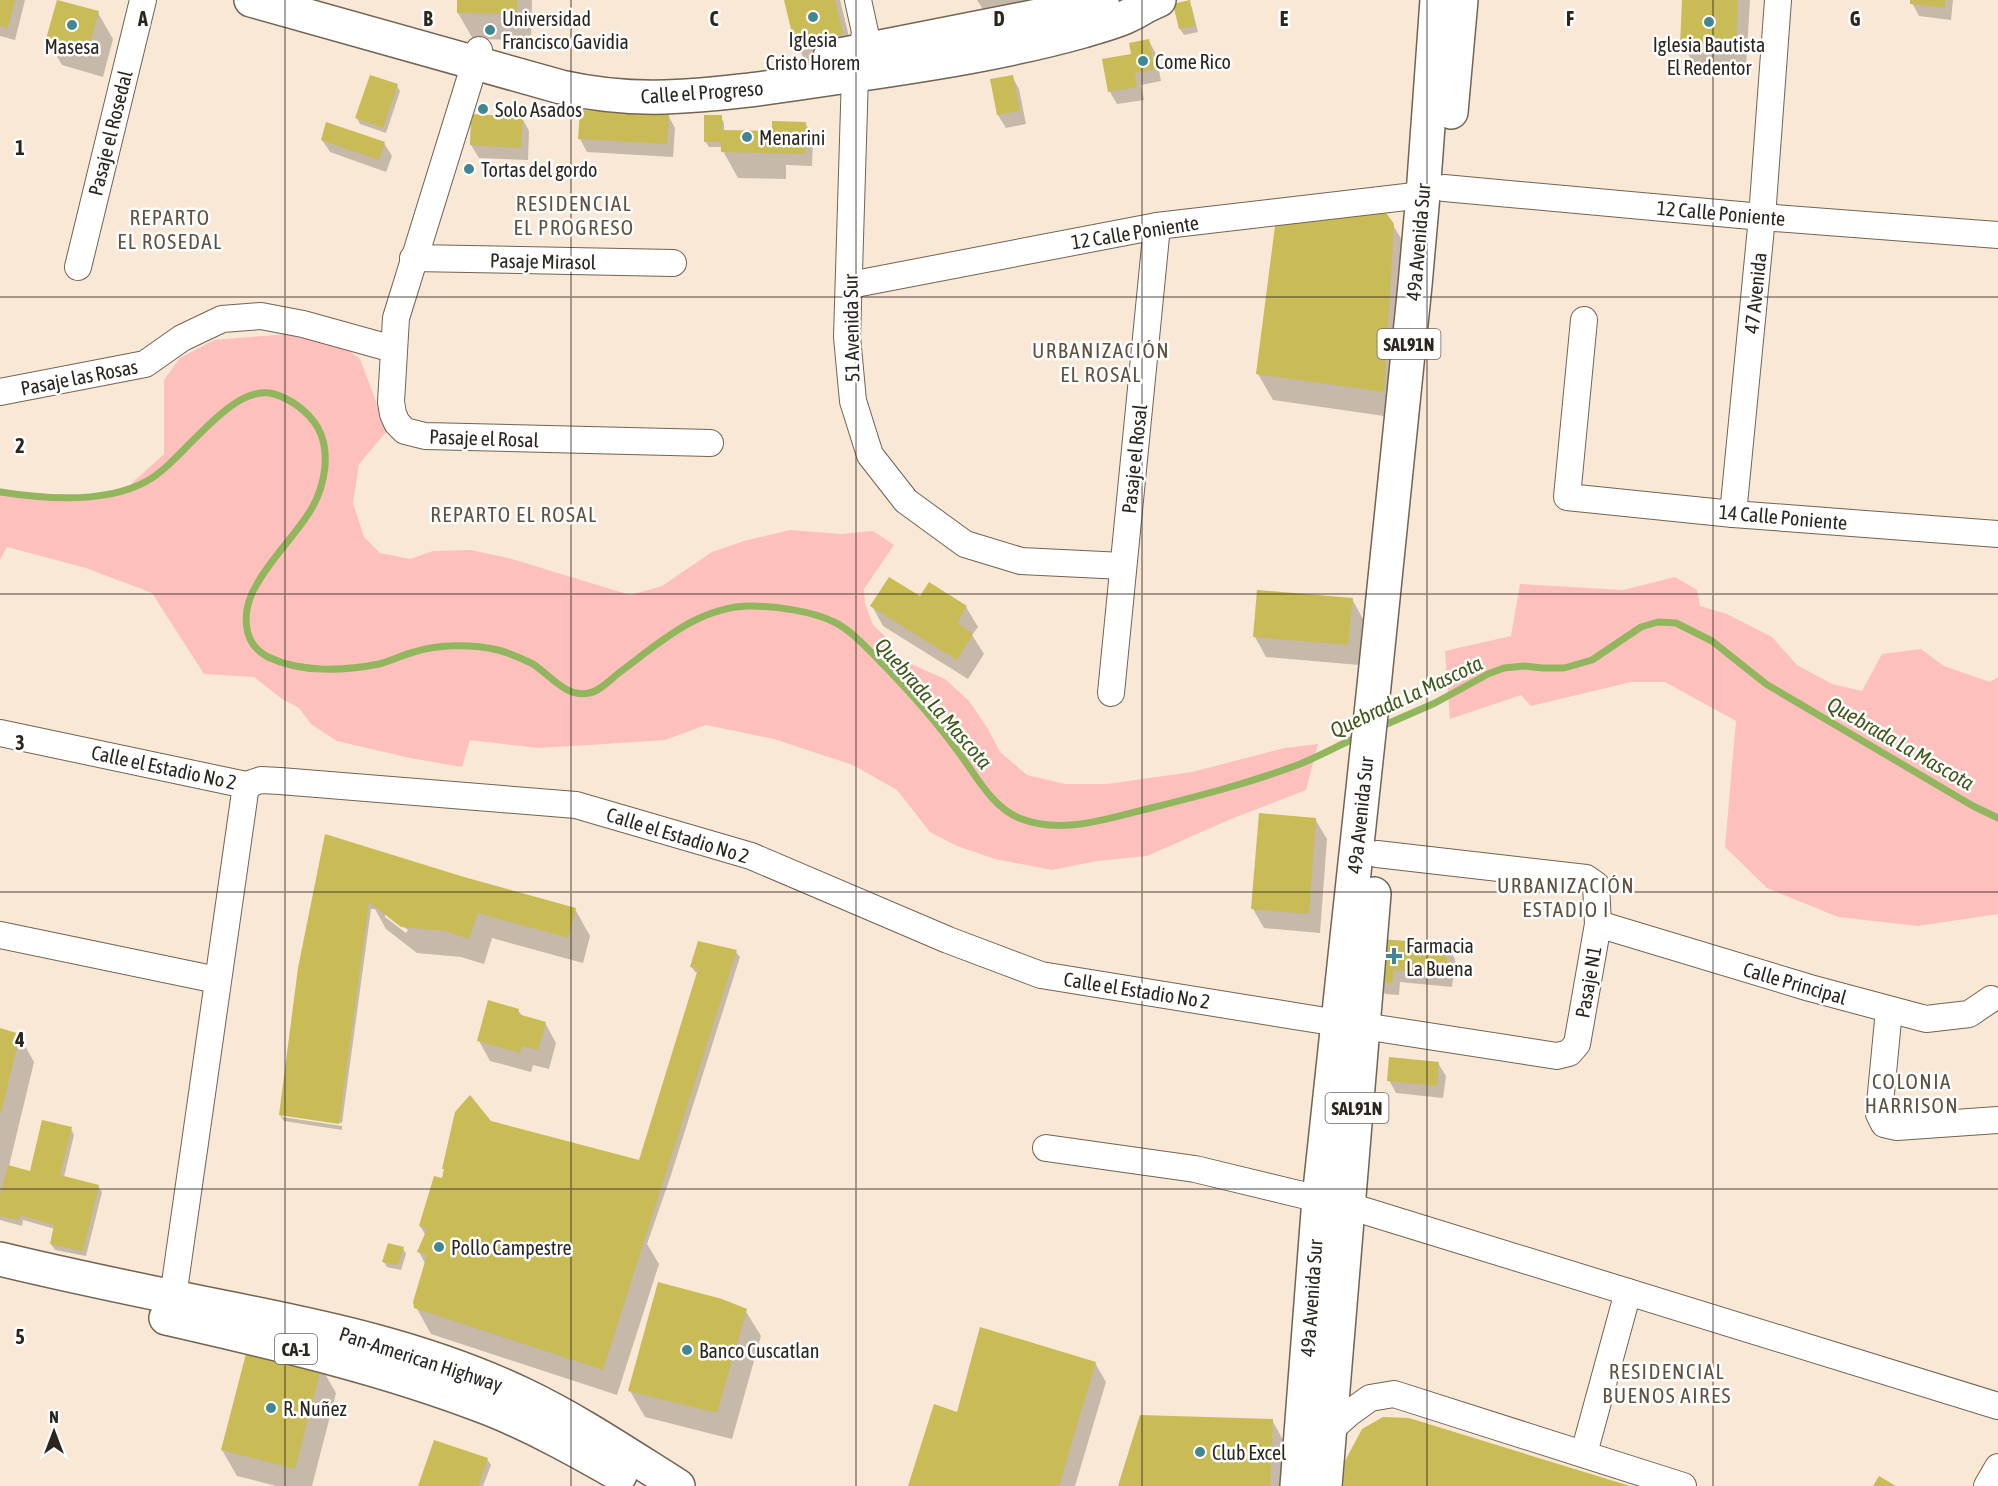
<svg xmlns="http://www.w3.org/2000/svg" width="1998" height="1486" viewBox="0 0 1998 1486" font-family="'Asap Condensed',sans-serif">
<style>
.green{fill:#fec0bd}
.shadow{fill:#0003;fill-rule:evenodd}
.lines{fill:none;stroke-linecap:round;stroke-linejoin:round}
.stream{stroke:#91b65e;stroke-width:7}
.building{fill:#c9bb56}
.minor-casing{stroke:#716453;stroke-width:28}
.tertiary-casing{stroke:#716453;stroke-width:36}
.primary-casing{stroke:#716453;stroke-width:36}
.trunk-casing{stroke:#716453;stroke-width:36}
.minor{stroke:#fff;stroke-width:26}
.tertiary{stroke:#fff;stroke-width:33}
.primary{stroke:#fff;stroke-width:33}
.trunk{stroke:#fff;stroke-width:33}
.grid{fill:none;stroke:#2b251e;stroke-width:1.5;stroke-opacity:0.55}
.poi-dot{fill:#418792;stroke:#fff;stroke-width:2}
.labels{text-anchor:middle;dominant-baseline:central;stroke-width:5;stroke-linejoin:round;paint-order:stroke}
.shield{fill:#fff;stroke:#6b6662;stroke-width:1.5}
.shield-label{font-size:18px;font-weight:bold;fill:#2b251e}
.poi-label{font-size:20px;fill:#2b251e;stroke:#fff;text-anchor:start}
.street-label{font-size:20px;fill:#2b251e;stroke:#fff}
.neighbourhood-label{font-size:21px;letter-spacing:1.5px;fill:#5e5140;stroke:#fff}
.water-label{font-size:21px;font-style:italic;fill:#3e5618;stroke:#fff}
.grid-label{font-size:20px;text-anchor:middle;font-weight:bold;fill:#2b251e;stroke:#fff;stroke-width:5;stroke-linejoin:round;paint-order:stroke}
</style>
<rect width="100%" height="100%" fill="#f8e8d5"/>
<!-- green -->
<g class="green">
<path d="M300,333L340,344L360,359L387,431L359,464L353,503L364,537L380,553L410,559L433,551L471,550L512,559L630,595L662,586L712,552L744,541L790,530L841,534L873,531L894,545L864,589L865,604L873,625L888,639L902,660L945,679L969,701L988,729L1000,752L1027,775L1065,784H1107L1192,772L1285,748L1318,744L1306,790L1231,819L1147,856L1097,861L1052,870L995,859L957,846L930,832L897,790L853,765L774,739L706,725L665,740L590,745L538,748L470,740L462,767L410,758L337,741L311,724L299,708L282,699L254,677L204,674L152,593L86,568L7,547L0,560V492L21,496L76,498L127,488L164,454V380L180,358L214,340Z"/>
<path d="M1675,577L1697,590L1700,606L1727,614L1772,637L1797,665L1832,684L1862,691L1882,654L1921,649L1944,666L1990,682L1998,677V914L1918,926L1838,917L1767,888L1725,847L1736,721L1665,682H1631L1531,706L1521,695L1450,719L1445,651L1511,636L1520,584L1623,590Z"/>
</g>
<!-- shadow -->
<g class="shadow">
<path d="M0,0H25L15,40L0,36Z"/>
<path d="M459,0H532L531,40L473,39L458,13Z"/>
<path d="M785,0H840L853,53L808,65L797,46Z"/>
<path d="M977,0H1026V2L984,11Z"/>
<path d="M1684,0H1750L1746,66L1693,63L1682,43Z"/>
<path d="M1912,0H1953L1951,20L1919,16L1912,3Z"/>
<path d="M1189,2L1192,8L1198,32L1184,35L1180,29L1175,5Z"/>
<path d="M98,13L113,39L103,77L62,65L47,39Z"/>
<path d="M1149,41L1156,54L1161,81L1141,85L1144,100L1117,104L1110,92L1133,55Z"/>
<path d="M1012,76L1019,89L1026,124L1006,128L998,115L992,80Z"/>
<path d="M397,86L400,91L386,133L360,124L357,118Z"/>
<path d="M668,115L675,128L673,157L587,152L580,139Z"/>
<path d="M721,117L724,123V131L773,137L805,123L813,136L812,166L786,165V179L738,178L723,151V147H709L705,141Z"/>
<path d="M522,118L529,131L528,160L479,158L471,145Z"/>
<path d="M322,140L384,143L392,156L386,172L330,152Z"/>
<path d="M1393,225L1409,252L1398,418L1273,400L1258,374Z"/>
<path d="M929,584L966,607L978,627L972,635L984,654L968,679L883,626L872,606L921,598Z"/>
<path d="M1352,599L1363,619L1359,665L1266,657L1255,637Z"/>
<path d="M1315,819L1327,839L1320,933L1264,928L1253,909Z"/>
<path d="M326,836L463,879L575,909L590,936L583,963L492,938L484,964L461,957L417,953L386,929L375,909H371L342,1123L282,1114V1117L342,1126V1130L284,1121L280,1115ZM385,913L408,930L406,933L385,917Z"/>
<path d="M1382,940L1447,946L1455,959L1452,987L1400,982L1399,995L1385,994L1377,981Z"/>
<path d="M736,952L740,957L670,1178L647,1244L659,1264L617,1395L431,1334L416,1307L426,1265L419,1252L426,1236L420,1226L443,1180L444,1169L490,1122L640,1162L698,973L695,972L691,966Z"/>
<path d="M518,1010L523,1017L545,1023L556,1043L549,1069L533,1065L531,1072L490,1061L479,1041Z"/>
<path d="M0,1030L19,1035L34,1062L9,1166L31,1172L71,1129L74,1135L64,1177L98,1186L102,1192L86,1256L55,1250L51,1244L55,1229L23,1220L22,1226L0,1220Z"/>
<path d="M1438,1063L1446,1076L1443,1098L1396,1093L1389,1080Z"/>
<path d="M403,1248L406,1254L401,1270L387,1267L384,1262Z"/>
<path d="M745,1310L761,1336L732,1439L645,1417L630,1391Z"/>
<path d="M1095,1363L1106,1382L1075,1486H909L958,1414Z"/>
<path d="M321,1367L336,1393L312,1486H276L237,1476L222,1450Z"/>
<path d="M1272,1420L1287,1447L1285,1486H1119Z"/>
<path d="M487,1459L491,1465L483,1486H420Z"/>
</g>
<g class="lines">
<!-- stream -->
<g class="stream">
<path d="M0,492C44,499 106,504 147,481C183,462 230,382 274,394C291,399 309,412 318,428C331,452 325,485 312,508C296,535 272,557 257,584C242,608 240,643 268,657C301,673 344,671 379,664C391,661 402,655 414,652C439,644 473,644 498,650C509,653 523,659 533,664C550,675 566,698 589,693C600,691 611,679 620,672C659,643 699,606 751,606C775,606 812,611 834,622C847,628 859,640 870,651C903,684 935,719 962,757C978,779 993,807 1019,818C1061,835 1105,819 1147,809C1199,796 1250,783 1300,764C1320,756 1340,745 1359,736"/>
<path d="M1380,727L1435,703L1488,674L1504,668L1524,666L1543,668H1564L1592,660L1641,627L1658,622L1676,623L1712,641L1766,684L1973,806L1998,818"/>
</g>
</g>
<!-- building -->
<g class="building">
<path d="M0,0H15L8,28L0,26Z"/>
<path d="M57,0L99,11L88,51L46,39Z"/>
<path d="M457,0H517V14L457,13Z"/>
<path d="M784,0H835L843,34L795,46Z"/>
<path d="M1190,0L1195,26L1179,29L1173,4Z"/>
<path d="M1682,0H1738L1736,47L1680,44Z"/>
<path d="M1910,0H1945V8L1910,4Z"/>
<path d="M1149,39L1155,69L1135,73L1137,87L1108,92L1102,59L1131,54L1129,43Z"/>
<path d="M370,75L398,84L383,128L355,118Z"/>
<path d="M1013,75L1020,111L997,115L990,79Z"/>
<path d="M580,110L669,114L667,144L578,139Z"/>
<path d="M471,114L523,117L521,148L470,145Z"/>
<path d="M704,115H722V130L772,131V121L806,122L805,154L721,152V142H704Z"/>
<path d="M326,122L385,142L379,160L321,140Z"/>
<path d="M1384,210L1394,224L1384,392L1256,374L1275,226Z"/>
<path d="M889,577L920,596L929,582L967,606L957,623L973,634L957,660L870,606Z"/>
<path d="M1257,590L1353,598L1348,645L1253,637Z"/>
<path d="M1259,813L1316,818L1309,914L1251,909Z"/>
<path d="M325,834L464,877L576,908L568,938L478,913L469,939L445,931L401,927L369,902L339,1124L279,1115L298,968Z"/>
<path d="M1380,939L1448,944L1446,974L1394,970L1392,983L1376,981Z"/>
<path d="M698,941L737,950L603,1370L414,1308L413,1302L427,1255L417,1252L427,1229L419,1226L434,1176L442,1178L444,1169H442L455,1112L470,1095L491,1121L639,1160L698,969L690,967Z"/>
<path d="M488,1000L519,1009L518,1014L546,1022L538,1050L522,1046L520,1053L477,1041Z"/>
<path d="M0,1028L20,1034L1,1113H0Z"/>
<path d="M1389,1057L1439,1062L1437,1086L1387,1081Z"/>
<path d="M42,1120L72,1127L60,1175L99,1185L83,1251L50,1244L54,1225L20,1215L19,1220L0,1216V1196L8,1165L30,1171Z"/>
<path d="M388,1243L404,1247L398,1265L382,1262Z"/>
<path d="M658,1282L722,1299L747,1309L717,1413L628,1391Z"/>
<path d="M980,1327L1096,1362L1059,1486H908L934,1404L957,1412Z"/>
<path d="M248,1346L322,1365L295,1469L221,1450Z"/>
<path d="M1140,1415L1273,1419L1270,1486H1118Z"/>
<path d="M1383,1417L1409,1418L1630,1486H1343L1345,1461L1362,1429Z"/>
<path d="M434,1440L488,1458L478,1486H418Z"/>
<path d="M1879,1476L1896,1486H1873Z"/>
</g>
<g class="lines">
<defs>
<g id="minor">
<path d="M858,0L865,32L860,64L855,75L847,337L853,401L870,455L906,501L965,544L1021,561L1123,566"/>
<path d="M479,50L396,318L391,402L393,414L397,423L405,431L425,436L710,443"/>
<path d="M1444,188L1762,217L1998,235"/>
<path d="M413,258L673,263"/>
<path d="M78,267L143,0"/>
<path d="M850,285L1157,226L1423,195"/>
<path d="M1584,320L1567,497L1733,514L1998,534"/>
<path d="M0,392L145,364L182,338L222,319L261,316L303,324L393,349"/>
<path d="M1733,514L1762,217L1778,0"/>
<path d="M1111,693L1157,226"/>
<path d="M0,733L246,785L261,780L280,781L576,805L751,856L948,940L1041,975L1338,1023"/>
<path d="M1598,924L1810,988L1926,1019L1969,1014L1991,999"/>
<path d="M0,935L217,980"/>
<path d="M1889,1010L1879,1114L1884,1124L1897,1127L1998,1120"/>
<path d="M1363,1026L1557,1056L1569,1053L1577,1044L1598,924L1596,885L1586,878L1377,854"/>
<path d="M1046,1148L1195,1169L1319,1199"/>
<path d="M1349,1206L1998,1406"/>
<path d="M173,1297L246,785"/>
<path d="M1329,1431L1348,1414L1370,1398L1394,1394L1683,1486"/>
<path d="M1584,1453L1628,1292"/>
<path d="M1987,1486L1998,1467"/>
</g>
<g id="tertiary">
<path d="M251,0L561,87C597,95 628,98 665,97C729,95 791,84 855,75C931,64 1008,52 1083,31C1106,24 1135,17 1153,0"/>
<path d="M830,57L1068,10L1102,0"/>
</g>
<g id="primary">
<path d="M1146,6L1159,0"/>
<path d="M1451,112L1461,0"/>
<path d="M1297,1486L1319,1199L1374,686L1415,285L1423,195L1437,0"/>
<path d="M1325,1486L1374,894"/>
</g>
<g id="trunk">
<path d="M0,1259C74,1277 148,1292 222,1307C324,1327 428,1349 522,1394C577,1420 627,1454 678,1486"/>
<path d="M166,1318C275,1343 385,1368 490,1409C535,1427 578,1451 620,1475"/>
</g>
</defs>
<!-- minor casing -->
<use href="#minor" class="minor-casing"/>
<!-- tertiary casing -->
<use href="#tertiary" class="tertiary-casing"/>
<!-- primary casing -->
<use href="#primary" class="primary-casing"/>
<!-- trunk casing -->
<use href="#trunk" class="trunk-casing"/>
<!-- minor -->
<use href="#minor" class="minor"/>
<!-- tertiary -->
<use href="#tertiary" class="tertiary"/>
<!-- primary -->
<use href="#primary" class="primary"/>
<!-- trunk -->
<use href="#trunk" class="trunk"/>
</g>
<!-- grid -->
<path class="grid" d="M285,0V1486M571,0V1486M856,0V1486M1142,0V1486M1427,0V1486M1713,0V1486M0,297H1998M0,594H1998M0,892H1998M0,1189H1998"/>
<!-- markers -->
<g class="poi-dot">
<circle cx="813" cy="17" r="6"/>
<circle cx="1709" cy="22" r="6"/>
<circle cx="72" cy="25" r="6"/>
<circle cx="490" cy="30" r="6"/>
<circle cx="1143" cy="61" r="6"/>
<circle cx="483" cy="109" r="6"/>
<circle cx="747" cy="137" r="6"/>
<circle cx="469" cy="169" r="6"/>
<path d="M1391 947h6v6h6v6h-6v6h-6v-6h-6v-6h6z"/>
<circle cx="439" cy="1247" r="6"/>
<circle cx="687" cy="1350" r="6"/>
<circle cx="271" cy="1408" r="6"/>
<circle cx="1200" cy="1452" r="6"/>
</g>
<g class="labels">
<!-- shield labels -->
<g class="shield">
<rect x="1377.5" y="329" width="63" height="30" rx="4.5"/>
<rect x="1325.5" y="1093" width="63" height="30" rx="4.5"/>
<rect x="275" y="1334" width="42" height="30" rx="4.5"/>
</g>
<g class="shield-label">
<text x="1409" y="344">SAL91N</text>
<text x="1357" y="1108">SAL91N</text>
<text x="296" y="1349">CA-1</text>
</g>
<!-- poi labels -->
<g class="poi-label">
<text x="502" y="18">Universidad<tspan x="502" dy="23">Francisco Gavidia</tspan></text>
<text x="813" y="39" text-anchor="middle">Iglesia<tspan x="813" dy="23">Cristo Horem</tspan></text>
<text x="1709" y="44" text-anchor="middle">Iglesia Bautista<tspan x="1709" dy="23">El Redentor</tspan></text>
<text x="72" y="46" text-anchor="middle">Masesa</text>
<text x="1155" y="61">Come Rico</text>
<text x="495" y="109">Solo Asados</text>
<text x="759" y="137">Menarini</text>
<text x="481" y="169">Tortas del gordo</text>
<text x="1406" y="945">Farmacia<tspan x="1406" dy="23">La Buena</tspan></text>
<text x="451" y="1247">Pollo Campestre</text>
<text x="699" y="1350">Banco Cuscatlan</text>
<text x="283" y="1408">R. Nuñez</text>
<text x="1212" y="1452">Club Excel</text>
</g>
<!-- street labels -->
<g class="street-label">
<text transform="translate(702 92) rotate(-4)">Calle el Progreso</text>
<text transform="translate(110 133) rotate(-76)">Pasaje el Rosedal</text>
<text transform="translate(1721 213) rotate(5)">12 Calle Poniente</text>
<text transform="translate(1135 232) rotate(-9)">12 Calle Poniente</text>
<text transform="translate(1418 242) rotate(-85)">49a Avenida Sur</text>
<text transform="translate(543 261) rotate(1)">Pasaje Mirasol</text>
<text transform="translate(1755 293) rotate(-84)">47 Avenida</text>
<text transform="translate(851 328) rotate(-91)">51 Avenida Sur</text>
<text transform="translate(79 377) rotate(-11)">Pasaje las Rosas</text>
<text transform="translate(484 438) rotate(2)">Pasaje el Rosal</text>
<text transform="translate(1134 459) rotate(-84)">Pasaje el Rosal</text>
<text transform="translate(1783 517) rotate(5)">14 Calle Poniente</text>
<text transform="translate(164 767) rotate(12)">Calle el Estadio No 2</text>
<text transform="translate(1360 815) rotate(-84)">49a Avenida Sur</text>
<text transform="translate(678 835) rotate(17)">Calle el Estadio No 2</text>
<text transform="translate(1588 982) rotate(-80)">Pasaje N1</text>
<text transform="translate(1795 983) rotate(16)">Calle Principal</text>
<text transform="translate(1137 990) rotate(9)">Calle el Estadio No 2</text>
<text transform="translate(1311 1298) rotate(-86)">49a Avenida Sur</text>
<text transform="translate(421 1359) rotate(18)">Pan-American Highway</text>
</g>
<!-- neighbourhood labels -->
<g class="neighbourhood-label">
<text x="574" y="203">RESIDENCIAL<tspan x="574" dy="24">EL PROGRESO</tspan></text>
<text x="170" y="217">REPARTO<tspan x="170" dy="24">EL ROSEDAL</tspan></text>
<text x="1101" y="350">URBANIZACIÓN<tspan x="1101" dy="24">EL ROSAL</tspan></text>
<text x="514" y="514">REPARTO EL ROSAL</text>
<text x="1566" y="885">URBANIZACIÓN<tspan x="1566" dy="24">ESTADIO I</tspan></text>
<text x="1912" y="1081">COLONIA<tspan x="1912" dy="24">HARRISON</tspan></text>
<text x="1667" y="1371">RESIDENCIAL<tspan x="1667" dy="24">BUENOS AIRES</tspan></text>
</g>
<!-- water labels -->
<g class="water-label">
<text transform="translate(1406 696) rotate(-25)">Quebrada La Mascota</text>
<text transform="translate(934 703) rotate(49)">Quebrada La Mascota</text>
<text transform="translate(1901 743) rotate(30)">Quebrada La Mascota</text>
</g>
</g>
<g class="grid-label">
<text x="143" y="26">A</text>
<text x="428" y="26">B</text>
<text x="714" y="26">C</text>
<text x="999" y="26">D</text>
<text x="1284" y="26">E</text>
<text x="1570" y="26">F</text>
<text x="1855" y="26">G</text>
<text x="20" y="155">1</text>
<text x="20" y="453">2</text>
<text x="20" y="750">3</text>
<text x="20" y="1047">4</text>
<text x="20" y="1344">5</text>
</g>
<!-- north arrow -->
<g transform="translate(54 1432)" stroke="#ffffff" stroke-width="4.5" paint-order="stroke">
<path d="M0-4.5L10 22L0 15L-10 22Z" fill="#2b251e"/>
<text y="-9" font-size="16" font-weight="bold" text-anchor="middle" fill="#2b251e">N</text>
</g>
</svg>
